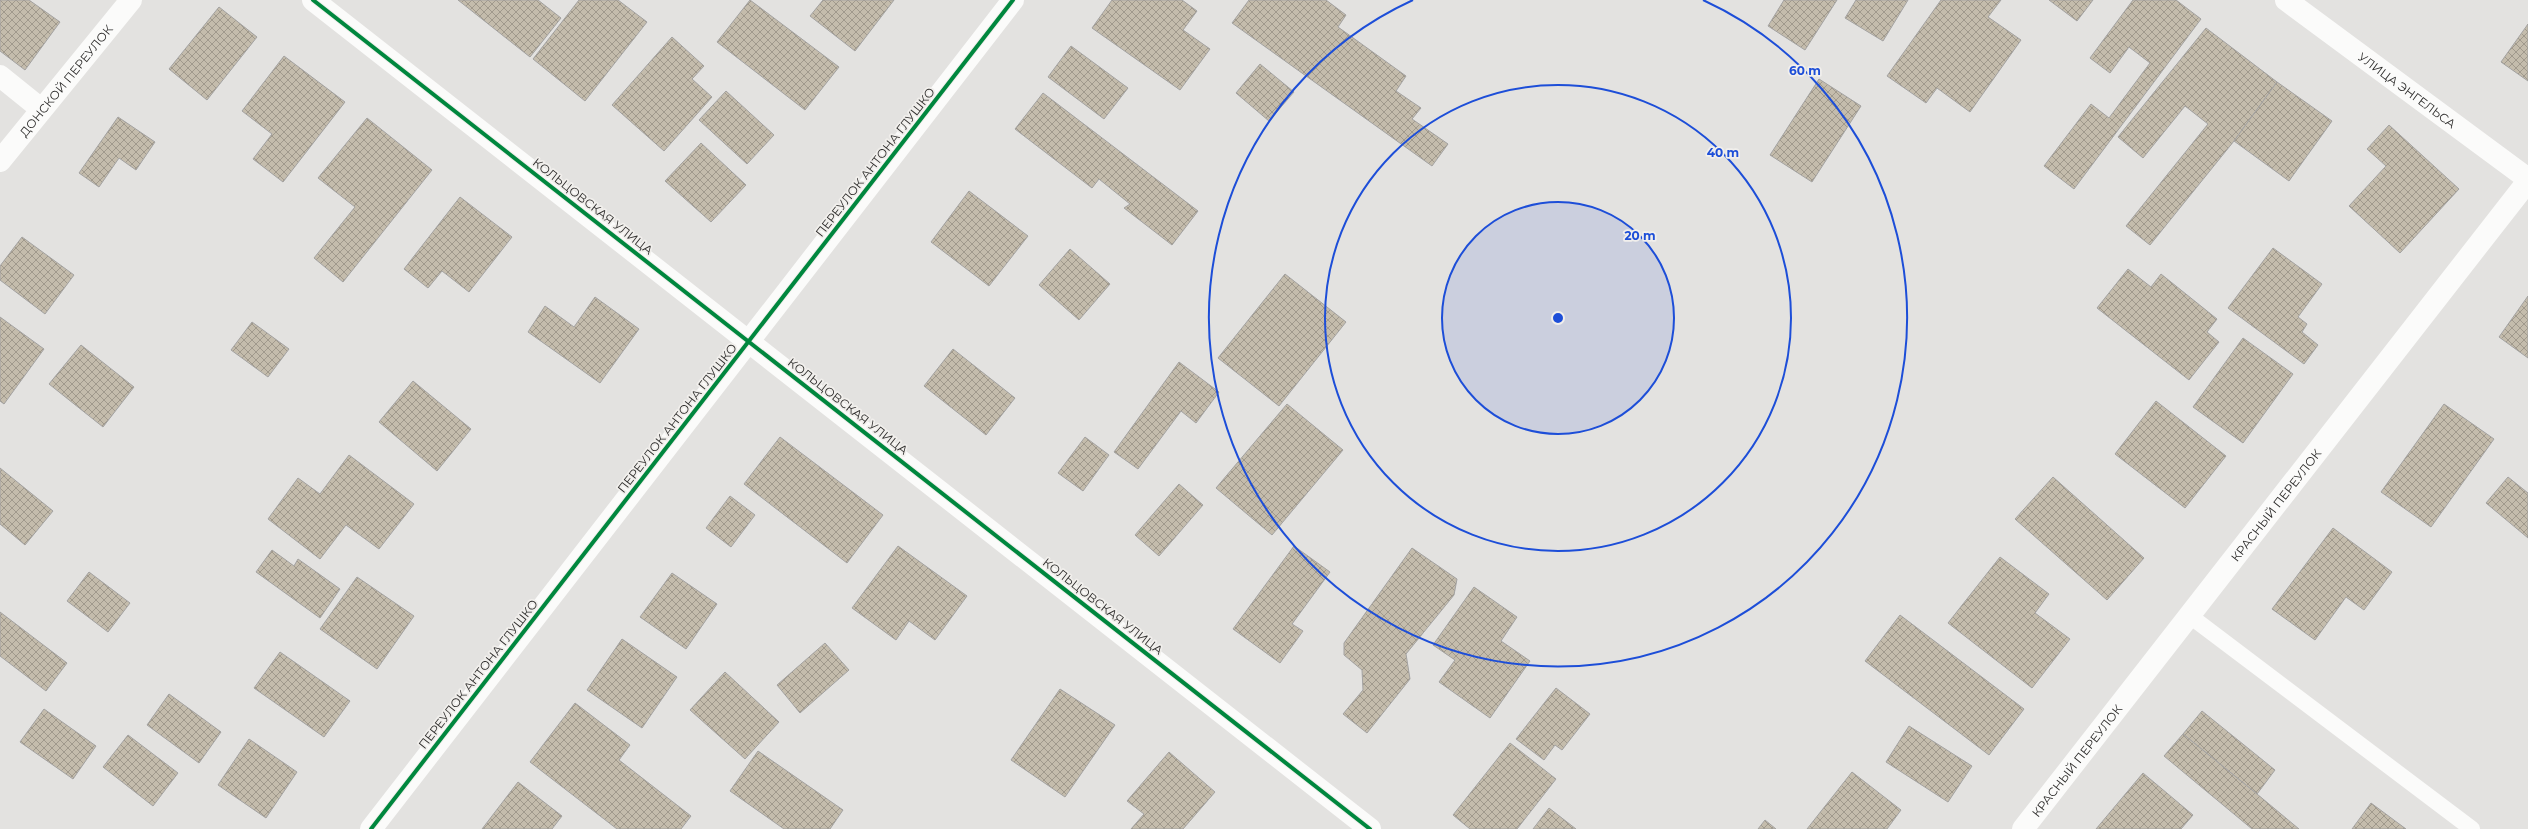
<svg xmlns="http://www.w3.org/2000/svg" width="2528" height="829" viewBox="0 0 2528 829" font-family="Montserrat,sans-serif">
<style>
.building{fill:url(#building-cross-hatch);stroke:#a3a2a1}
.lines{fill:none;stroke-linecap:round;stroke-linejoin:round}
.lane{stroke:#fbfbfa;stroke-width:16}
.street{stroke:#fbfbfa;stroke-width:22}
.cycleway-casing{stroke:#f1efec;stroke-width:6}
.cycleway{stroke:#00873e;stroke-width:4}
.ring{fill:none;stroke:#1d4ed8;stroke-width:2}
.labels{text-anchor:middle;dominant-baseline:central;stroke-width:3.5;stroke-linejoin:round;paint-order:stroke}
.street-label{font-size:12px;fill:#2d2c2b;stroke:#f1efec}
.centre{fill:#1d4ed8;stroke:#f1efec;stroke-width:2}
.ring-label{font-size:12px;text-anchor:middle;font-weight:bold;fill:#1d4ed8;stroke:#f1efec;stroke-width:3.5;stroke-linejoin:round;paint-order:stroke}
</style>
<defs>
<pattern id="building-cross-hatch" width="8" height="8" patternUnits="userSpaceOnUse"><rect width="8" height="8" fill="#c4bcac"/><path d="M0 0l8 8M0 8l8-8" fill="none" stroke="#a0998c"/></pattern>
</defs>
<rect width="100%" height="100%" fill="#e3e2e0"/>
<!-- building -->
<g class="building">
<path d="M0,0H29L60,22L25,70L0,51Z"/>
<path d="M458,0H538L561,18L530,57Z"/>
<path d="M579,0H618L647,22L585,101L533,59Z"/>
<path d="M750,0L839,67L805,110L717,42Z"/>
<path d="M823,0H894L855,51L810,16Z"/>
<path d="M1112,0H1182L1197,11L1183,30L1210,49L1180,90L1092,28Z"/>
<path d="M1249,0H1326L1346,15L1338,27L1406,76L1396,91L1421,108L1412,119L1448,144L1432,166L1232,23Z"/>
<path d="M1784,0H1837L1805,50L1768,26Z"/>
<path d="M1856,0H1908L1883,41L1845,18Z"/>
<path d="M1941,0H2001L1988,17L2021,40L1970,112L1937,88L1926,103L1887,76Z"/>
<path d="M2049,0H2093L2077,21Z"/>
<path d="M2133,0H2176L2201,19L2074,189L2044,166L2091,104L2109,118L2150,63L2129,47L2110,73L2090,58Z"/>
<path d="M219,7L257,37L207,100L169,69Z"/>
<path d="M2528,24V81L2501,62Z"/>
<path d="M2206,28L2277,82L2234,141L2150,245L2126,226L2208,124L2185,106L2143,158L2118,137Z"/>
<path d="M672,37L704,66L692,79L712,97L664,151L612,105Z"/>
<path d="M1071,46L1128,88L1104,119L1048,77Z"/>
<path d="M284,56L345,102L283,182L253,159L272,134L242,111Z"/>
<path d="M1260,64L1294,92L1269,121L1236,93Z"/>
<path d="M1819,79L1861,106L1812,182L1770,155Z"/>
<path d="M2277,82L2332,121L2289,181L2234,141Z"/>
<path d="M726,91L774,135L747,164L699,120Z"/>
<path d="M1043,93L1198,211L1172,245L1124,208L1130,204L1099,179L1092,188L1015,129Z"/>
<path d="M118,117L155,142L136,170L119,158L99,187L79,173Z"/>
<path d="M367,118L432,170L343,282L314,258L355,207L318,178Z"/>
<path d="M2389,125L2459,189L2400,253L2349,206L2386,166L2367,149Z"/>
<path d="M701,143L746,185L711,222L665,181Z"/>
<path d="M969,191L1028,236L989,286L931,242Z"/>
<path d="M460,197L512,237L469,292L442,271L428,288L404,269Z"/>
<path d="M22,237L74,275L45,314L0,280V266Z"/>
<path d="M2273,248L2322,284L2298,317L2307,324L2302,332L2318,345L2304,364L2228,308Z"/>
<path d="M1070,249L1110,284L1079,320L1039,285Z"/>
<path d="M2128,269L2151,287L2161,274L2217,319L2207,332L2219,342L2189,380L2097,308Z"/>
<path d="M1285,274L1346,322L1279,406L1218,358Z"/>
<path d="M2528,296V358L2499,337Z"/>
<path d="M595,297L639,329L600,383L528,332L545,306L574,327Z"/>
<path d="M0,317L44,349L4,404L0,401Z"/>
<path d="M252,322L289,349L268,377L231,350Z"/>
<path d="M2243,338L2293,374L2243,443L2193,407Z"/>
<path d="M81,345L134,387L103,427L49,384Z"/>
<path d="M953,349L1015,398L986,435L924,386Z"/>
<path d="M1179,362L1219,392L1196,423L1181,411L1138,469L1114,452Z"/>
<path d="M413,381L471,429L437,471L379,422Z"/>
<path d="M2156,401L2226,456L2185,508L2115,454Z"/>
<path d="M1287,404L1343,450L1272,535L1216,488Z"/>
<path d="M2444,404L2494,439L2431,527L2381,492Z"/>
<path d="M780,437L883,515L847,563L744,484Z"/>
<path d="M1085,437L1109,455L1083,491L1058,473Z"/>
<path d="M349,455L414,504L379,549L346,525L320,559L268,519L298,478L320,494Z"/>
<path d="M0,468L53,511L25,545L0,524Z"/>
<path d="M2053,477L2144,558L2107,600L2015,519Z"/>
<path d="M2508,477L2528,493V538L2486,503Z"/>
<path d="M1179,484L1203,505L1159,556L1135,535Z"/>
<path d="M730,496L755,515L731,547L706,528Z"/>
<path d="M2333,528L2392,572L2364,610L2346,597L2315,640L2272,609Z"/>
<path d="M898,546L967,596L935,640L909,621L896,640L852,608Z"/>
<path d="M1294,546L1330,572L1292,624L1303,631L1280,663L1233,629Z"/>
<path d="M1412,548L1457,579L1454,595L1406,654L1410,679L1367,733L1343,714L1363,690L1362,670L1344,655V643Z"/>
<path d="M272,550L294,566L298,559L340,589L320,618L256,572Z"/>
<path d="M2000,557L2049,594L2035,613L2070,639L2032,688L1948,623Z"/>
<path d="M89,572L130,603L108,632L67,601Z"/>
<path d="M672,573L717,604L686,649L640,617Z"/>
<path d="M357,577L414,616L377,669L320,629Z"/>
<path d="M1474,587L1517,617L1501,641L1530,661L1490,718L1439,682L1455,660L1433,645Z"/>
<path d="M0,612L67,663L46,691L0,656Z"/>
<path d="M1900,615L2024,709L1989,755L1865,661Z"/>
<path d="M622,639L677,677L642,728L587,690Z"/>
<path d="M825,643L849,670L800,713L777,685Z"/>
<path d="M280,652L350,701L324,737L254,688Z"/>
<path d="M725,672L779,722L745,759L690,710Z"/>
<path d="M1556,688L1590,714L1562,750L1555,745L1544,760L1516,739Z"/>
<path d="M1060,689L1115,725L1065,797L1011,760Z"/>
<path d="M169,694L221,732L199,763L147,725Z"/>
<path d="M575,703L630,745L619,760L691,816L681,829H617L530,762Z"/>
<path d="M44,709L96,746L73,779L20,742Z"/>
<path d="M2202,711L2275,770L2257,794L2183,734Z"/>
<path d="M1909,726L1972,766L1948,802L1886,762Z"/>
<path d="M2183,734L2257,794L2299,829H2252L2164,756Z"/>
<path d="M128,735L178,773L153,806L103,767Z"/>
<path d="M249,739L297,772L266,818L218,785Z"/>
<path d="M1510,743L1556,779L1517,829H1470L1453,815Z"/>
<path d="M758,751L843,810L830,829H784L730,791Z"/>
<path d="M1169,752L1215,792L1183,829H1131L1144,814L1127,801Z"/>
<path d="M1852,772L1901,810L1887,829H1807Z"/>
<path d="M2143,773L2193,815L2181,829H2096Z"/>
<path d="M518,782L562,816L552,829H482Z"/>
<path d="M2371,803L2406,829H2352Z"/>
<path d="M1549,808L1576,829H1533Z"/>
<path d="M1765,820L1776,829H1758Z"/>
</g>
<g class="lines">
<!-- lane -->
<path class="lane" d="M2190,616L2472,829"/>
<!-- street -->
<g class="street">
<path d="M313,0L1370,829"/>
<path id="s1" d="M2286,0L2528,179"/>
<path d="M0,76L41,109"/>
<path id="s2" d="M0,161L131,0"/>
<path d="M371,829L1013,0"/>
<path id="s3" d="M2023,829L2528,181"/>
</g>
<defs>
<g id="cycleway">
<path d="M313,0L1370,829"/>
<path d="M371,829L1013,0"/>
</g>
</defs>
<!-- cycleway casing -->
<use href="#cycleway" class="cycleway-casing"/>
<!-- cycleway -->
<use href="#cycleway" class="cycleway"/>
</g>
<!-- distance rings -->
<circle cx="1558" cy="318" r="116" fill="#1d4ed8" fill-opacity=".12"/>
<g class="ring">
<circle cx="1558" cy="318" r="116"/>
<circle cx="1558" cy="318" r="233"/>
<path d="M1703 0A349 349 0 1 1 1413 0"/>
</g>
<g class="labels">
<!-- street labels -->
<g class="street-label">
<text stroke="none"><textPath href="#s2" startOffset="104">ДОНСКОЙ ПЕРЕУЛОК</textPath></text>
<text stroke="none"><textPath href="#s1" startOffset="151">УЛИЦА ЭНГЕЛЬСА</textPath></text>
<text transform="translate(875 162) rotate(-52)">ПЕРЕУЛОК АНТОНА ГЛУШКО</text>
<text transform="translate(593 206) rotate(38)">КОЛЬЦОВСКАЯ УЛИЦА</text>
<text transform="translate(848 406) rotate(38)">КОЛЬЦОВСКАЯ УЛИЦА</text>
<text transform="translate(677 418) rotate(-52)">ПЕРЕУЛОК АНТОНА ГЛУШКО</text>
<text stroke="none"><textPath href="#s3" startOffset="411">КРАСНЫЙ ПЕРЕУЛОК</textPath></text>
<text transform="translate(1103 606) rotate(38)">КОЛЬЦОВСКАЯ УЛИЦА</text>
<text transform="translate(478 674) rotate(-52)">ПЕРЕУЛОК АНТОНА ГЛУШКО</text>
<text stroke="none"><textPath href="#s3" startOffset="87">КРАСНЫЙ ПЕРЕУЛОК</textPath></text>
</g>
</g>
<circle cx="1558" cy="318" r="6" class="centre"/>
<g class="ring-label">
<text x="1805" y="75">60 m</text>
<text x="1723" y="157">40 m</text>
<text x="1640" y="240">20 m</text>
</g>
</svg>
